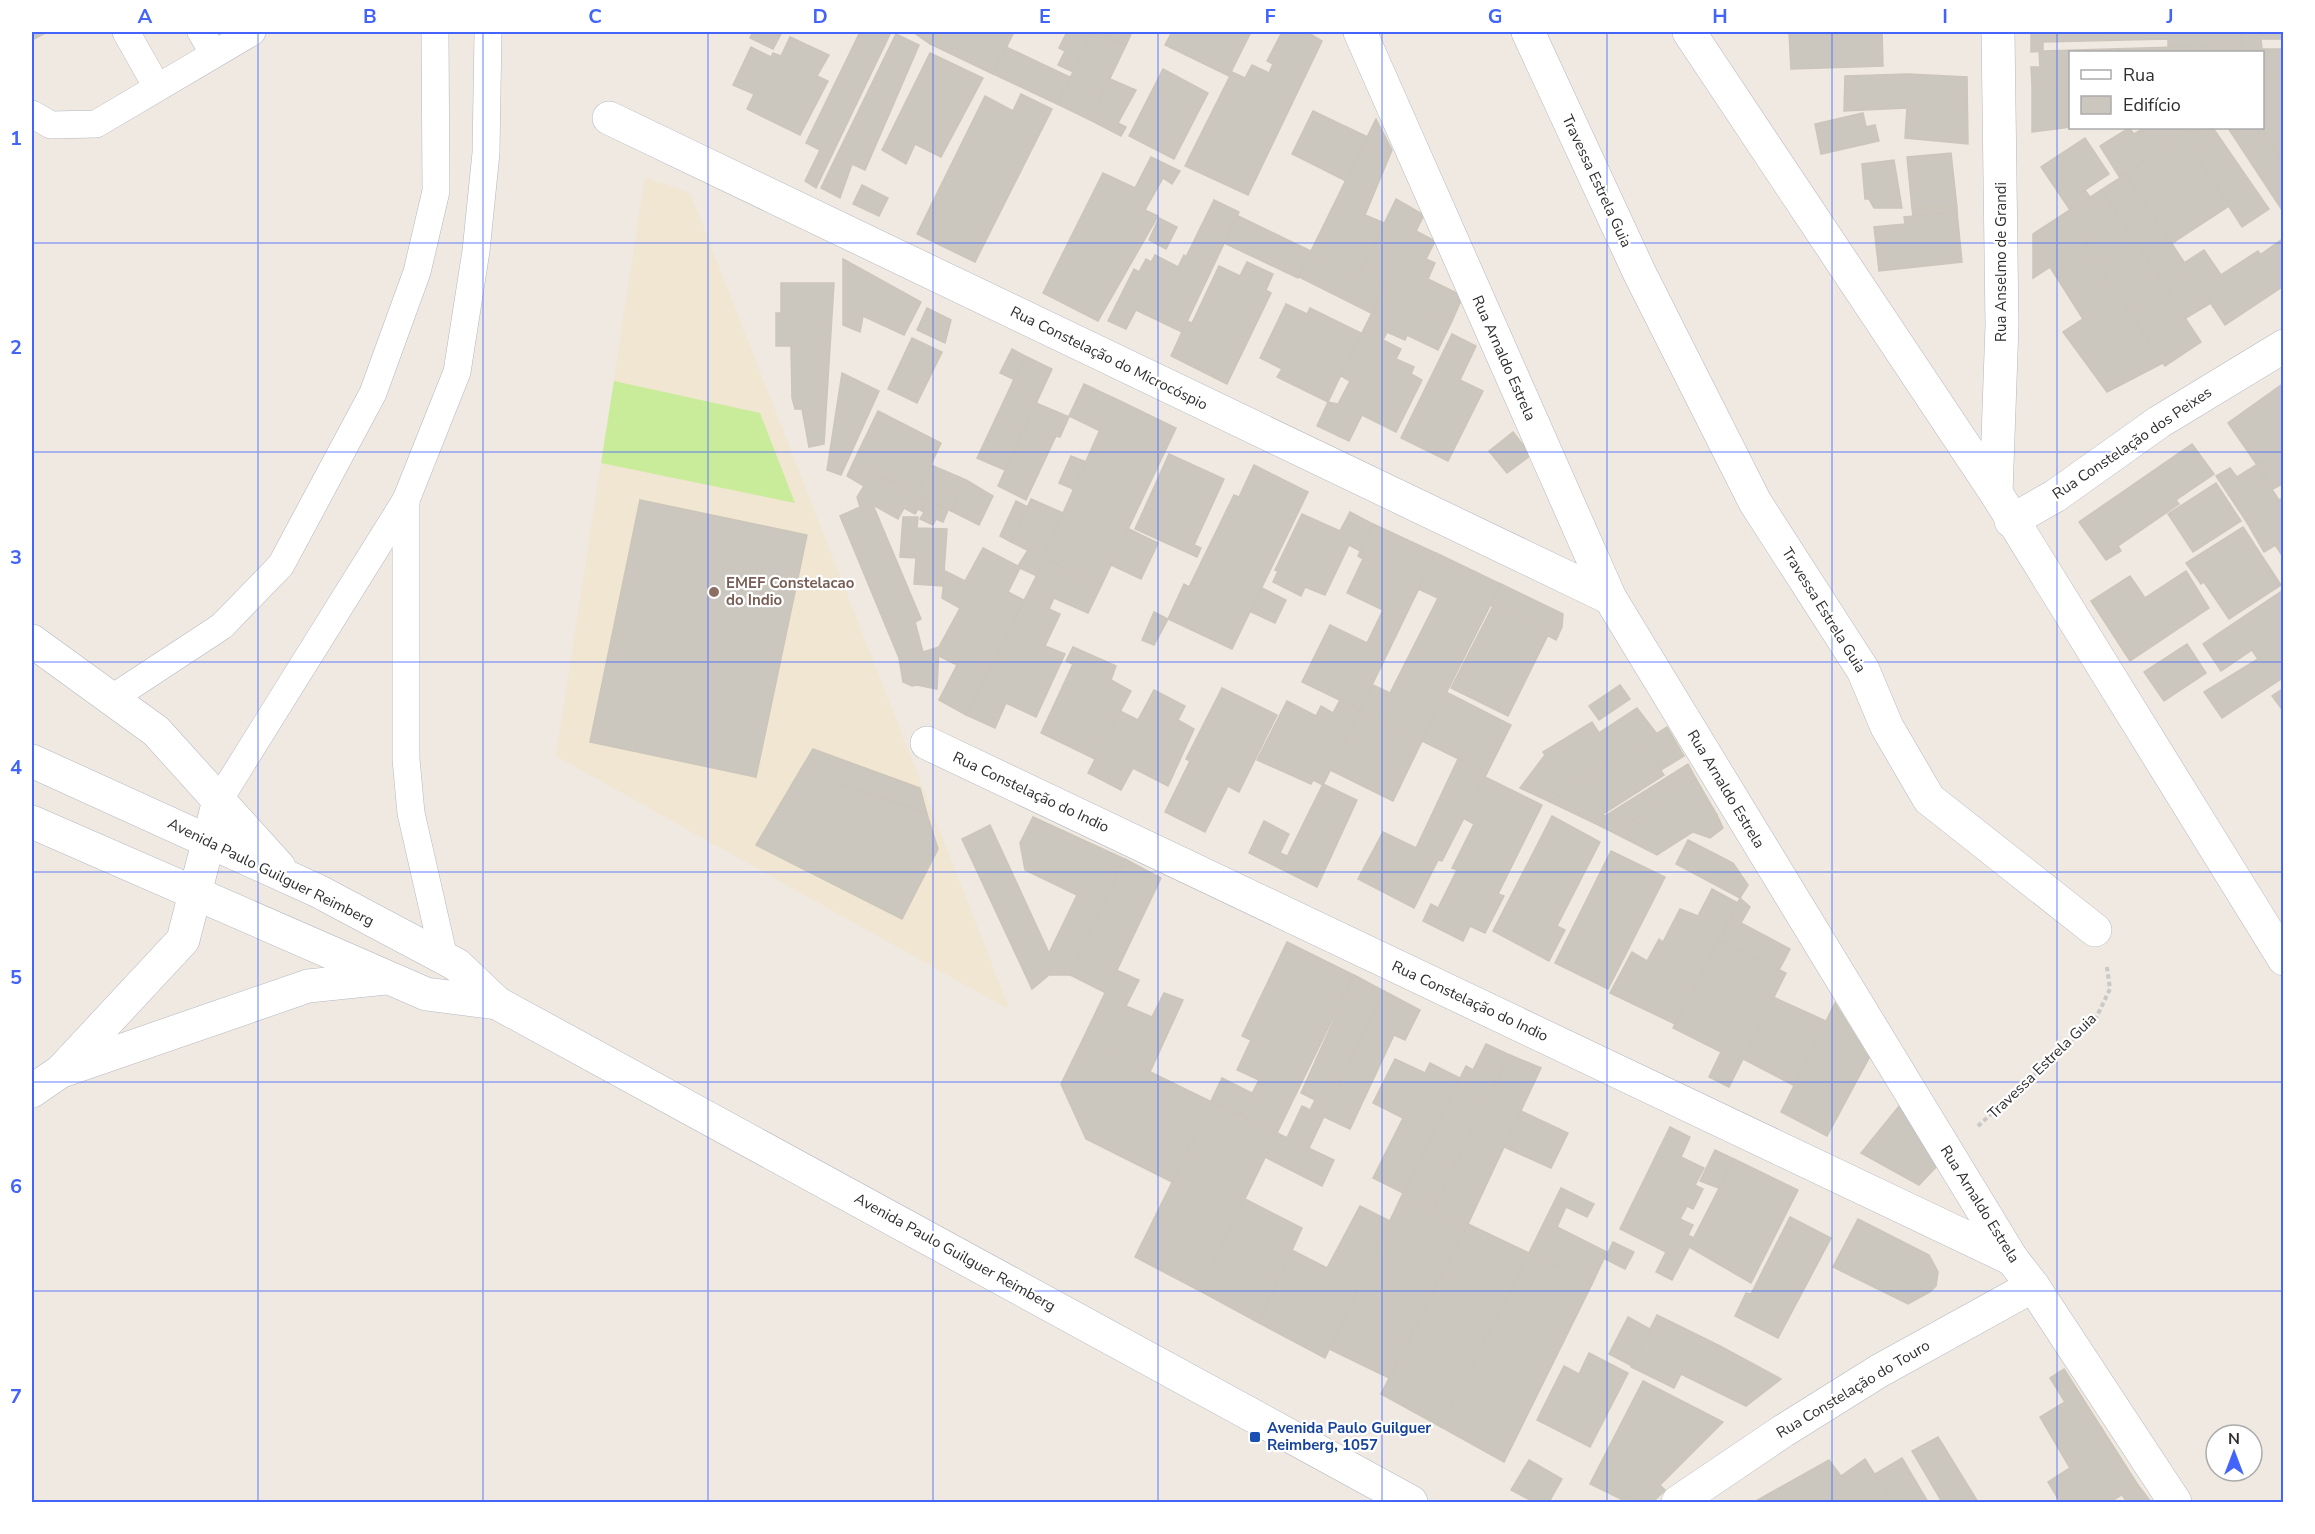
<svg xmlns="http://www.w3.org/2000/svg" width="2315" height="1534" viewBox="0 0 2315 1534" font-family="'Nunito Sans',sans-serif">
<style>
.education{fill:#f0e6d1}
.pitch{fill:#c9ec9a}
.building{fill:#cbc7bf;stroke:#cbc5ba;stroke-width:1.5}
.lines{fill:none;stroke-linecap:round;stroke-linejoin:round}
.lane-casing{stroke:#b4b7c1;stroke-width:28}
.street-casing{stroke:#b4b7c1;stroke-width:34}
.secondary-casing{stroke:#b4b7c1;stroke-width:34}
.path{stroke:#c9c9c9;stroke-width:4;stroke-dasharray:4.5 3;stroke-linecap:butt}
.lane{stroke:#fff;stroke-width:27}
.street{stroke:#fff;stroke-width:33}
.secondary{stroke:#fff;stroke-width:33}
.grid{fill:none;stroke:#4264fb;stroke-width:1.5;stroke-opacity:0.55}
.education-dot{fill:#8d6e63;stroke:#fff;stroke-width:2}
.transit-dot{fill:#1a4fb4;stroke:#fff;stroke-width:2}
.labels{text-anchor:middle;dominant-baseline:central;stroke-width:4.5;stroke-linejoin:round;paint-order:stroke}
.street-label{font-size:15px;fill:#2e2e2e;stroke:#fff}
.education-label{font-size:15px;font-weight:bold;fill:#785e54;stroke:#fff;text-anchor:start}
.transit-label{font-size:15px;font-weight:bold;fill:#164399;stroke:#fff;text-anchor:start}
.neatline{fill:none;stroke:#4264fb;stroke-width:2}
.grid-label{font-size:20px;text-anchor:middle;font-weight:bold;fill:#4264fb}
</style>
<rect width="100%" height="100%" fill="#efe9e1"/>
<!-- education -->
<path class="education" d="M645,177L690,193L1010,1010L556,756Z"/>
<!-- pitch -->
<path class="pitch" d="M614,381L760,413L795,503L601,463Z"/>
<!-- building -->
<g class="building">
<path d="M32,32H47L32,40Z"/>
<path d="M753,32H782L773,49L750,38Z"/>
<path d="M860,32H891L816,188L805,181L820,150L806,143Z"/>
<path d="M913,32H936L930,44Z"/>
<path d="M936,32H989L995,34L996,32H1014L993,74L930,44Z"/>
<path d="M1067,32H1093L1073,72L1058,65L1065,51L1059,48Z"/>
<path d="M1093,32L1126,45L1090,120L1057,104Z"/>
<path d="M1093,32H1132L1126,45Z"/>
<path d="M1172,32H1251L1229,76L1165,45Z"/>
<path d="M1282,32H1307L1322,41L1248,195L1185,166L1232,72L1245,78L1252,65L1269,73L1273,64L1267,61Z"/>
<path d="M1789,32H1882L1883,66L1791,69Z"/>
<path d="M2031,32H2242V45L2168,48V39L2043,42V51L2031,52Z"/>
<path d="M2242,32H2284V39H2261L2262,49H2284V77L2262,78V52H2242Z"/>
<path d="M896,34L919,45L865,170L852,164L840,198L821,188Z"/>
<path d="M790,37L829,55L817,76L828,81L800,135L747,109L754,94L733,85L751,47L771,57L773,53L781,56Z"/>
<path d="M2242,45V52H2070V83H2032L2031,67H2040L2039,52L2043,51Z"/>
<path d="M1006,47L1070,77L1057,104L993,74Z"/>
<path d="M930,53L983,78L941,157L915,144L906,164L882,150Z"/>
<path d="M1163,69L1208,93L1174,159L1129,136Z"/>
<path d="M1908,74L1967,77L1968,144L1905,138L1907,108L1844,111L1845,76Z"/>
<path d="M2284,77L2283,111L2284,163L2261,128L2262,78Z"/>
<path d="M1110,79L1136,90L1118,123L1126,127L1121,136L1090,120Z"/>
<path d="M2032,83H2070V127L2032,132Z"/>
<path d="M1021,94L1052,109L975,262L917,234L985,96L1013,111Z"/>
<path d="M1313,111L1368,137L1346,181L1292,154Z"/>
<path d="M1863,113L1866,127L1875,125L1879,141L1821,154L1815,124Z"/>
<path d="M1376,119L1392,150L1365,215L1384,223L1360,274L1311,251Z"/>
<path d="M2129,128L2134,134L2144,128H2196L2120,178L2100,146Z"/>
<path d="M2196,128H2213L2269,209L2242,227L2184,136Z"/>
<path d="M2228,128H2261L2284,163V209L2282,210Z"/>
<path d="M2184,136L2229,206L2171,244L2126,174Z"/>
<path d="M2085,138L2109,174L2085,190L2090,197L2070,210L2041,167Z"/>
<path d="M1951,153L1957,208H1912L1907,157Z"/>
<path d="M1151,157L1180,171L1172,184L1163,178L1145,210L1158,216L1098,321L1043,293L1103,173L1135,188Z"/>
<path d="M1894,160L1902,208H1874L1869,199H1865L1862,164Z"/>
<path d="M2126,174L2211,303L2186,318L2101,190Z"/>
<path d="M862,185L888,198L879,216L853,204Z"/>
<path d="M2101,190L2201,342L2165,366L2065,213Z"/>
<path d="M1396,199L1424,215L1416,231L1435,241L1426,259L1435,263L1428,279L1463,296L1452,321L1360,274Z"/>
<path d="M1214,200L1239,212L1182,332L1136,310L1126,329L1108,321L1134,269L1139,272L1146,259L1151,262L1155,255L1178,267L1184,255L1186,257Z"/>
<path d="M1912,208H1957V212L1913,216Z"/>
<path d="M1957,212L1962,262L1879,271L1874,227L1905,224L1904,217Z"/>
<path d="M2065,213L2163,363L2107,392L2063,332L2083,319L2050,267L2033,278V234Z"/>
<path d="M1238,216L1311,251L1298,278L1224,243Z"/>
<path d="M1159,218L1177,227L1166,249L1149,240Z"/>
<path d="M2284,238V286L2282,287L2260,255Z"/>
<path d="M2204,250L2221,275L2258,251L2282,287L2225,325L2184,263Z"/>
<path d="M1311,251L1385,286L1371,313L1299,277Z"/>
<path d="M843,259L921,302L904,335L863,316L860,332L843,325Z"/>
<path d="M1247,262L1273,274L1266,290L1271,293L1227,384L1171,356L1187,321L1192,323L1219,266L1240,276Z"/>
<path d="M781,283H834L824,444L809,447L802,409H795L792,398L791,346H776V313H781Z"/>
<path d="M1385,286L1452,321L1438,350L1407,335L1405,340L1387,332L1383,340L1401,349L1396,359L1414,367L1411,374L1422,380L1396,432L1362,415L1349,441L1317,426L1328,402L1338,404L1350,381L1341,376Z"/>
<path d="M1286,304L1307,314L1310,308L1361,333L1328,402L1277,377L1282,369L1260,358Z"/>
<path d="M927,308L951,320L945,343L917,330Z"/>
<path d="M1452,334L1476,346L1460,380L1483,391L1448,461L1401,438Z"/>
<path d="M912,338L942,352L917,403L888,389Z"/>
<path d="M1012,349L1025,356L1015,380L1000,373Z"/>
<path d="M1025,356L1052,369L1005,470L977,458Z"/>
<path d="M842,373L879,391L841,475L827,470Z"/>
<path d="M2284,383V448L2257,465L2228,423Z"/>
<path d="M1084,384L1114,398L1100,431L1069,416Z"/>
<path d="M1114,398L1176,428L1102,584L1043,558Z"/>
<path d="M1036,403L1069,417L1060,437L1056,436L1026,500L998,486Z"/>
<path d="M878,411L941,443L917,494L853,463Z"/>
<path d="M1513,432L1531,455L1507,473L1489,451Z"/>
<path d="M2192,444L2214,474L2176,500L2179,504L2118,546L2121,551L2106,560L2079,522Z"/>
<path d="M2284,448V483L2273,489L2257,465Z"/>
<path d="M1169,454L1224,479L1194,545L1201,548L1197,557L1135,529Z"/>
<path d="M1071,456L1086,462L1073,489L1059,483Z"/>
<path d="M853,463L948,510L943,522L936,519L933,525L920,519L924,512L918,509L915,514L904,508L898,519L873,505L921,619L915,622L923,652L939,647L937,689L917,685L912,686L903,682L899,658L840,516L860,507L857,497L864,486L847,476Z"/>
<path d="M931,465L966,480L951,511L917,494Z"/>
<path d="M1254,465L1308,492L1232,649L1168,619L1184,584L1189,587L1234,495L1239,497Z"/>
<path d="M2256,465L2279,500L2246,521L2216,476L2230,468L2237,477Z"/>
<path d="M966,480L993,496L979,525L951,511Z"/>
<path d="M2216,483L2241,521L2193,552L2168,514Z"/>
<path d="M2284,497V540L2264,552L2246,521Z"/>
<path d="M1031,499L1063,513L1043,558L1011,542Z"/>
<path d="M640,500L807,535L756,777L590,742Z"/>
<path d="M1016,501L1028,507L1011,542L1000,536Z"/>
<path d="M1350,512L1373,524L1360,551L1349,545L1325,595L1305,587L1301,596L1273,582L1278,571L1275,570L1302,514L1340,531Z"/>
<path d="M903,517H918L917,528L947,529L943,586L914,584L916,558L900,557Z"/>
<path d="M1373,524L1436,553L1360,710L1302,682L1330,625L1367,643L1383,610L1347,593L1363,559L1358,556Z"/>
<path d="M2243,527L2281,585L2229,619L2204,582L2201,584L2186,563Z"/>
<path d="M1129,529L1158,543L1141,579L1111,565Z"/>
<path d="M2284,540V558L2275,545Z"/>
<path d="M983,548L1018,566L1028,550L1045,559L1037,576L1020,568L1008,592L1024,600L966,715L939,700L957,665L939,656V647L960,608L942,598L945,571L965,581Z"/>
<path d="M1436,553L1501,584L1422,741L1360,710L1373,685L1390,693L1438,598L1418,589Z"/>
<path d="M1045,559L1102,584L1088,613L1054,598L1049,609L1060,614L1045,646L1065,654L1036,717L1006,703L995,728L966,715Z"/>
<path d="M2186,571L2209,608L2130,661L2091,601L2130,576L2145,598Z"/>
<path d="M1501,584L1563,614L1562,627L1556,640L1490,605Z"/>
<path d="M1262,588L1286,600L1275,623L1251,612Z"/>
<path d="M2282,591L2284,677L2222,718L2204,692L2258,659L2252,650L2221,671L2203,644Z"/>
<path d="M1493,606L1548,635L1508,716L1451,688Z"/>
<path d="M1154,612L1168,619L1154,645L1142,640Z"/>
<path d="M2187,644L2206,673L2164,701L2144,672Z"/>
<path d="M1073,647L1116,666L1111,680L1131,691L1095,759L1041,733L1073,664L1066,661Z"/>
<path d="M1620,685L1630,699L1599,720L1589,706Z"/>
<path d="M1222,688L1277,715L1239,792L1228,786L1205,832L1165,812L1190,761L1186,759Z"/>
<path d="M2284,688V712L2272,696Z"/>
<path d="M1154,690L1185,706L1178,720L1194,729L1168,786L1133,768L1121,790L1088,773L1120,711L1138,720Z"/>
<path d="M1446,692L1511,725L1487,773L1422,741Z"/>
<path d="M1340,700L1360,710L1323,785L1313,780L1311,784L1257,760L1287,701L1316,716L1321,706L1333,713Z"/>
<path d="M1637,708L1657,734L1550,802L1520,788L1545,755L1543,752L1592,722L1599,733Z"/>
<path d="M1360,710L1422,741L1393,801L1330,770Z"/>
<path d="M1667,727L1684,756L1661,770L1643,742Z"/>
<path d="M1643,742L1664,775L1603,814L1608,821L1600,826L1550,802Z"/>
<path d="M813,749L920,788L927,814L801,769Z"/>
<path d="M1458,759L1487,773L1442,861L1438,860L1414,908L1358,879L1383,832L1416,848Z"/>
<path d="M1688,764L1696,779L1614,833L1600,826L1608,821L1605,816Z"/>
<path d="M801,769L927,814L938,849L902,919L756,845Z"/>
<path d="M1485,777L1542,805L1498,894L1504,896L1485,933L1470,926L1463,941L1423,921L1431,904L1438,908L1457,870L1452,868L1474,824L1463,818Z"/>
<path d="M1696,779L1717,815L1693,832L1657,855L1614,833Z"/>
<path d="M1323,784L1357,800L1317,887L1281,869Z"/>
<path d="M1717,815L1723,828L1710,838L1693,832Z"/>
<path d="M1552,816L1600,842L1557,926L1565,930L1549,961L1493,931Z"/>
<path d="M1033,817L1125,859L1070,975H1049L1032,989L962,839L990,825L1049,953L1077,895L1025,870L1020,843Z"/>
<path d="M1264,821L1289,834L1280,853L1287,856L1281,869L1249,853Z"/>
<path d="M1688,840L1733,863L1748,885L1740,898L1676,864Z"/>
<path d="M1611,851L1665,877L1608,989L1555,963Z"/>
<path d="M1125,859L1161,878L1106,993L1070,975Z"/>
<path d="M1712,889L1738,903L1675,1024L1610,993L1632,952L1647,961L1659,939L1663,942L1680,909L1698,916Z"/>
<path d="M1740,898L1750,907L1741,923L1790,949L1779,970L1719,940Z"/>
<path d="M1719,940L1786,973L1729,1087L1709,1077L1721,1052L1673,1028Z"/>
<path d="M1287,942L1354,975L1277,1133L1241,1115L1259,1080L1237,1070L1251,1040L1242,1036Z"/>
<path d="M1116,970L1139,980L1126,1006L1152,1017L1164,993L1183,1000L1150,1072L1083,1039Z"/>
<path d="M1354,975L1384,991L1309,1148L1287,1138L1302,1106L1310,1110L1315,1100L1301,1093Z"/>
<path d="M1384,991L1420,1010L1405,1040L1394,1035L1350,1129L1324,1117Z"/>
<path d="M1773,997L1826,1021L1795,1086L1743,1059Z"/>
<path d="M1835,1003L1869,1058L1827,1136L1781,1112Z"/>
<path d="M1083,1039L1212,1102L1172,1182L1086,1139L1061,1084Z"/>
<path d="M1486,1044L1510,1055L1434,1208L1403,1193L1466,1066L1473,1070Z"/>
<path d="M1510,1055L1541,1068L1468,1224L1434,1208Z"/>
<path d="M1395,1059L1425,1073L1430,1063L1460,1078L1403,1193L1373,1178L1403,1118L1373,1103Z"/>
<path d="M1222,1078L1252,1093L1241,1115L1211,1101Z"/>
<path d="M1212,1102L1277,1133L1200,1291L1135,1257Z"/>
<path d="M1900,1105L1940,1163L1919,1185L1861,1153Z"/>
<path d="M1521,1111L1568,1133L1551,1168L1504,1147Z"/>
<path d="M1670,1127L1690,1137L1681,1157L1704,1168L1695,1185L1703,1189L1693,1209L1687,1206L1680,1219L1693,1225L1688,1235L1694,1238L1672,1280L1656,1272L1666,1252L1620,1229Z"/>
<path d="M1277,1133L1334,1160L1322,1186L1265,1157Z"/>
<path d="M1715,1150L1734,1159L1719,1188L1700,1181Z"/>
<path d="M1734,1159L1798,1190L1751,1283L1689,1247Z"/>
<path d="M1561,1188L1594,1204L1587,1217L1566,1207L1557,1227L1607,1252L1592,1284L1529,1253Z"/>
<path d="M1403,1193L1468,1224L1389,1378L1329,1349Z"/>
<path d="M1245,1199L1302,1228L1259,1323L1200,1291Z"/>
<path d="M1360,1206L1390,1221L1325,1358L1259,1323L1292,1250L1327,1268Z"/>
<path d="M1790,1217L1831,1238L1778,1338L1735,1316L1746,1293L1751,1294Z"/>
<path d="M1858,1219L1929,1255L1938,1272L1936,1286L1930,1292L1908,1304L1833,1267Z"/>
<path d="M1468,1224L1529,1253L1441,1427L1381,1394Z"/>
<path d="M1613,1242L1634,1252L1625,1269L1605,1259Z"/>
<path d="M1529,1253L1592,1284L1504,1462L1441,1427Z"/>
<path d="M1657,1315L1720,1346L1781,1379L1746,1406L1681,1374L1674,1388L1631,1367Z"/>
<path d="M1628,1317L1650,1329L1632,1366L1609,1354Z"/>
<path d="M1589,1353L1628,1373L1590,1447L1537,1420L1564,1366L1579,1374Z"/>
<path d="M2064,1369L2138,1485L2110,1502H2060L2048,1482L2070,1468L2040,1417L2065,1402L2050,1378Z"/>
<path d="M1643,1381L1723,1422L1660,1485L1665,1490L1653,1502H1627L1590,1484Z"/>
<path d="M1938,1437L1978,1502H1942L1912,1451Z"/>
<path d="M1902,1458L1928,1502H1892L1875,1474Z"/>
<path d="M1865,1459L1892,1502H1775L1770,1493L1829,1460L1841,1476Z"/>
<path d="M1529,1460L1562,1479L1549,1502H1534L1511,1490Z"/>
<path d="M2138,1485L2151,1502H2127L2122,1495Z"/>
<path d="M1770,1493L1775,1502H1754Z"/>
</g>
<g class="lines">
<defs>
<g id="lane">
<path d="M126,32L157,87"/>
<path d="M201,32L214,54"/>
<path d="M32,114L51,125L96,124L252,32"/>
<path d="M406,500V759L411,813L444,958"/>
<path d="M111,699L222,626L281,565L373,393L417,272L436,191L435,32"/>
<path d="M219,800L406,500L457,372L476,251L486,153L488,32"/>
</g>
<g id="street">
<path d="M1360,32L1610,598L2012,1259L2033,1286L2175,1502"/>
<path d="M1528,32L1640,274L1755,502L1863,670L1887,727L1929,799L2095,930"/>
<path d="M1689,32L1996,493L2284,959"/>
<path d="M609,118L1610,598"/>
<path d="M1996,493L2002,325L1998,32"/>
<path d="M2011,521L2055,496L2159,422L2284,346"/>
<path d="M927,743L2012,1259"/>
<path d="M1678,1502L1783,1431L1879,1371L2033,1286"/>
</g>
<g id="secondary">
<path d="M32,641L156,731L279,867"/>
<path d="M32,761L318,891L444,958L457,965L497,1003L1411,1502"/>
<path d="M32,822L426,994L497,1003"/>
<path d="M65,1070L308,986L386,978"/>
<path d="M32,1091L61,1071L183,940L219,800"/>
</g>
</defs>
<!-- lane casing -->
<use href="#lane" class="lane-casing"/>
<!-- street casing -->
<use href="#street" class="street-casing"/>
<!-- secondary casing -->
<use href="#secondary" class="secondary-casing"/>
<!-- path -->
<path class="path" d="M1978,1126L2096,1018L2110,989L2107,967"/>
<!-- lane -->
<use href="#lane" class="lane"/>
<!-- street -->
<use href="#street" class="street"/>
<!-- secondary -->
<use href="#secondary" class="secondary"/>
</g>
<!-- grid -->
<path class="grid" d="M258,32V1502M483,32V1502M708,32V1502M933,32V1502M1158,32V1502M1382,32V1502M1607,32V1502M1832,32V1502M2057,32V1502M32,243H2284M32,452H2284M32,662H2284M32,872H2284M32,1082H2284M32,1291H2284"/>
<!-- markers -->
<circle class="education-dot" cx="714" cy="592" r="6"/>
<rect class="transit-dot" x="1249" y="1431" width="12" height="12" rx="3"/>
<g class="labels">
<!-- street labels -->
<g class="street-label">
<text transform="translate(1597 181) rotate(65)">Travessa Estrela Guia</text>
<text transform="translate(2001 262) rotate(-90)">Rua Anselmo de Grandi</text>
<text transform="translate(1109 358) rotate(26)">Rua Constelação do Microcóspio</text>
<text transform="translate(1504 358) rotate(66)">Rua Arnaldo Estrela</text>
<text transform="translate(2132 443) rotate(-34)">Rua Constelação dos Peixes</text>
<text transform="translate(1824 610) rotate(58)">Travessa Estrela Guia</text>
<text transform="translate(1726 789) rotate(59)">Rua Arnaldo Estrela</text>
<text transform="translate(1031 792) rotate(25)">Rua Constelação do Indio</text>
<text transform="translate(271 872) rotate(26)">Avenida Paulo Guilguer Reimberg</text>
<text transform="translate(1470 1001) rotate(25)">Rua Constelação do Indio</text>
<text transform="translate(2042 1066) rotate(-44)">Travessa Estrela Guia</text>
<text transform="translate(1980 1204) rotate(58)">Rua Arnaldo Estrela</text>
<text transform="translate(955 1252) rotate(29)">Avenida Paulo Guilguer Reimberg</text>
<text transform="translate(1853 1389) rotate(-31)">Rua Constelação do Touro</text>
</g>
<!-- education labels -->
<g class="education-label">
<text x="726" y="583">EMEF Constelacao<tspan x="726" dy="17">do Indio</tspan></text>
</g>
<!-- transit labels -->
<g class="transit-label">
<text x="1267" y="1428">Avenida Paulo Guilguer<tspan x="1267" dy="17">Reimberg, 1057</tspan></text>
</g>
</g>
<!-- border -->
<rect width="2315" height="1534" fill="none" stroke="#ffffff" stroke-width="66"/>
<!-- legend -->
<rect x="2069" y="51" width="195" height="78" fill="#ffffff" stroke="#ababab" stroke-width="1.5"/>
<rect x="2081" y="70" width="30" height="9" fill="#ffffff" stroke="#ababab" stroke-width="1.5"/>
<text x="2123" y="81" font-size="18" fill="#2e2e2e">Rua</text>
<rect x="2081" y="96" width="30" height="18" fill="#cbc7bf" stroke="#ababab" stroke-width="1.5"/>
<text x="2123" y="111" font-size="18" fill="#2e2e2e">Edifício</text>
<!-- north arrow -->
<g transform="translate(2234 1453)"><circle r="28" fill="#ffffff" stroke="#ababab" stroke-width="1.5"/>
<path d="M0-4.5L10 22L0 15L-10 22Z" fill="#4264fb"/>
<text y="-9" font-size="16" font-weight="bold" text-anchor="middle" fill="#2e2e2e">N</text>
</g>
<rect x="33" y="33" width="2249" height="1468" class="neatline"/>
<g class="grid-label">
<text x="145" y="23">A</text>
<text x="370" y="23">B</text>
<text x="595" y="23">C</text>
<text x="820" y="23">D</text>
<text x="1045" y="23">E</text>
<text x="1270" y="23">F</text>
<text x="1495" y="23">G</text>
<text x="1720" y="23">H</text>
<text x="1945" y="23">I</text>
<text x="2170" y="23">J</text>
<text x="16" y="145">1</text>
<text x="16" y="354">2</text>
<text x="16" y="564">3</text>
<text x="16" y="774">4</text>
<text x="16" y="984">5</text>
<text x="16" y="1193">6</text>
<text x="16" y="1403">7</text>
</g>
</svg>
